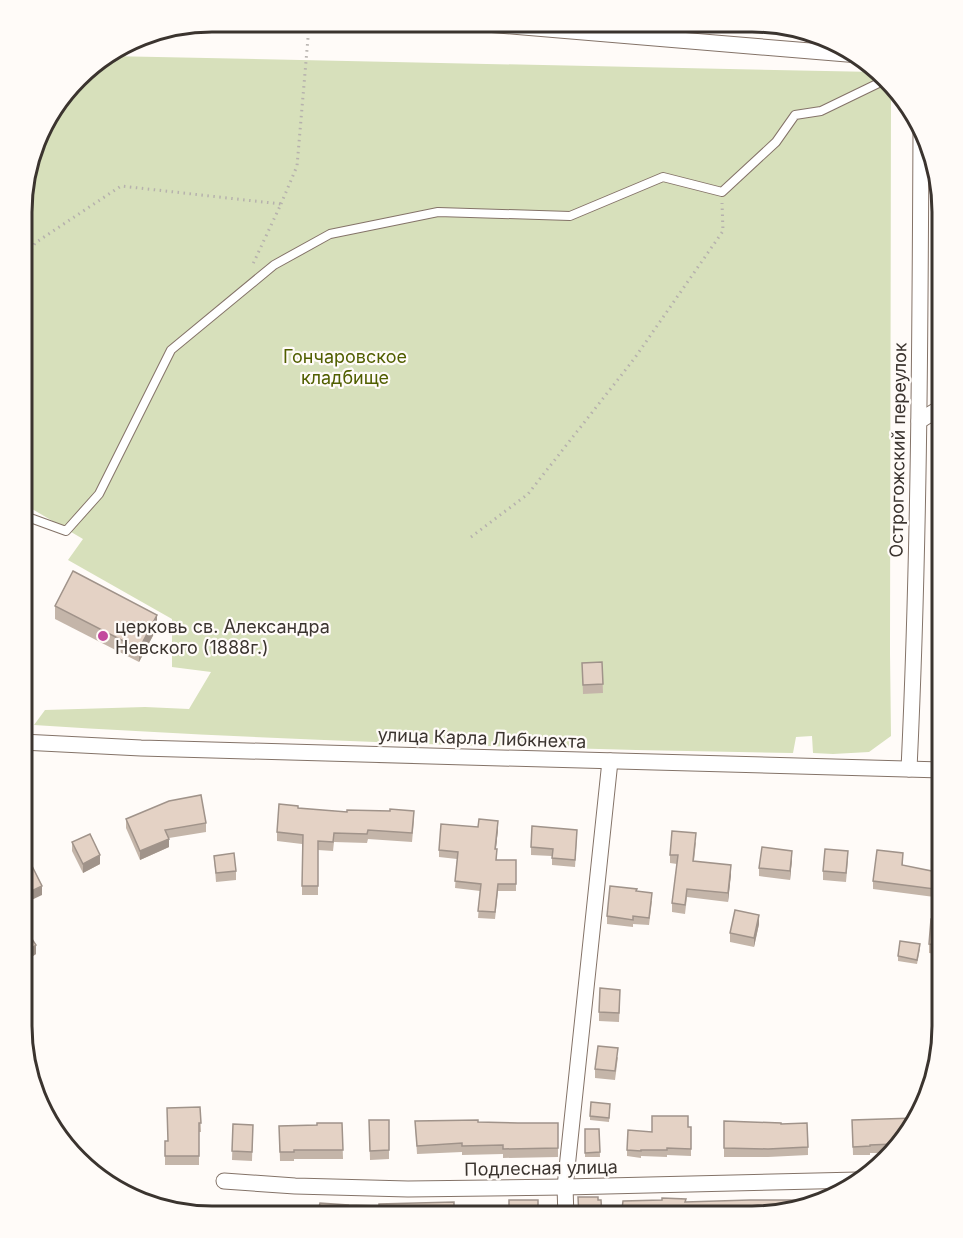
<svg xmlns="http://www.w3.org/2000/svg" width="963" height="1238" viewBox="0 0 963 1238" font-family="Inter,sans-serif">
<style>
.green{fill:#d7e0bb}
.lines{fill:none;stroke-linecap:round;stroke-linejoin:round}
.lane-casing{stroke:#847368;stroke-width:10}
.street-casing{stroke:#847368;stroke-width:17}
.path{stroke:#b6b1ad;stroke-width:3;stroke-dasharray:1.5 4.5;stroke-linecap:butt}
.lane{stroke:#fff;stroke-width:8}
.street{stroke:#fff;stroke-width:15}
.wall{fill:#c4b5a9}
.shaded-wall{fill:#a0938a}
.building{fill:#e4d2c5;stroke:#a0938a;stroke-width:1.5}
.poi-dot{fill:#c34a9d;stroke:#fffbf8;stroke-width:2}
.labels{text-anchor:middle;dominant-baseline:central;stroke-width:4.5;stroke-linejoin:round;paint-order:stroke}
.park-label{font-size:18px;fill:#515f01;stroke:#fffbf8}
.street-label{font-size:18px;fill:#3b342f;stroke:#fffbf8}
.poi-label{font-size:18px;fill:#3b342f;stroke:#fffbf8;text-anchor:start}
.rim{fill:none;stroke:#3b342f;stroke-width:3}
</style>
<rect width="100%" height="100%" fill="#fffbf8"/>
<!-- green -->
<path class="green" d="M108,56L876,72L891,89L890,653L891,736L869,752L833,754L813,753L812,736L796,737L793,753C540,749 287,741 34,725L45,710L145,707L189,709L211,672L172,667V619L68,560L83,539L22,503L23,186L46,117L86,68Z"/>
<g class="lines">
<defs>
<path id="lane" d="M22,515L66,531L99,494L171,350L274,265L330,234L438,212L570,216L663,177L722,192L776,142L795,115L821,111L883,81L888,86"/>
<g id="street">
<path d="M197,23L486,24L859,55"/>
<path d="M919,421L942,407"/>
<path d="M22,742L141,748L942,770"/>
<path d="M909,769C919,557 920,344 921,132"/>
<path d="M224,1181L295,1186L408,1189L565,1187L858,1180"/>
<path d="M566,1217L565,1187L610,761"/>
</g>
</defs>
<!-- lane casing -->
<use href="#lane" class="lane-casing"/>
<!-- street casing -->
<use href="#street" class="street-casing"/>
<!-- path -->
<g class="path">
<path d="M281,204L297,166L308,38"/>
<path d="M23,266L35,243L121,186L281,204L252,266"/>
<path d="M471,537L528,494L634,359L723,231L722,203"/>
</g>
<!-- lane -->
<use href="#lane" class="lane"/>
<!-- street -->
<use href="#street" class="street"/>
</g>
<!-- wall -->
<g class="wall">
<path d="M55,606L157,628L139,662L55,619Z"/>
<path d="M602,662L603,693L583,694L582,663Z"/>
<path d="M21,789L23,824H21Z"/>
<path d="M298,808L347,812L414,820L412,842L368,839L367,843L334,842L333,851L318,850V895H302V844L277,841V832Z"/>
<path d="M126,819L206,823V832L169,838V847L140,860L126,828Z"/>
<path d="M498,829L496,849V860H516V891H498L495,919L478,918L480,891L455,888L457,859L439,857V850Z"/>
<path d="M577,837L575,867L552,865V856L531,855V847Z"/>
<path d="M72,842L100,864L83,873L72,851Z"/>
<path d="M696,842L694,861L731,874L728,902L687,897L685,914L672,912V903L677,864L670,863V855Z"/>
<path d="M214,856L236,871V880L216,882Z"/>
<path d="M942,856V898L873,889V881L903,861V866L932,871Z"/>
<path d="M792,859L790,880L759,876V868Z"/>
<path d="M848,860L846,882L823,880V871Z"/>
<path d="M636,891L652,901L649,925L633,924V927L607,924V916Z"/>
<path d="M942,920V955L929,953V944Z"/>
<path d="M21,923L36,954L24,962L21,958Z"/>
<path d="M759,924L754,947L730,942V933Z"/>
<path d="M920,949L917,964L898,961V956Z"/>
<path d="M620,999L619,1022L599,1021V1012Z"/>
<path d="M618,1057L615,1080L595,1078V1069Z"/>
<path d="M200,1107L201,1132H199V1165H165V1141H168Z"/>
<path d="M610,1109L609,1122L590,1120V1116Z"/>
<path d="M369,1120H389V1159L370,1160Z"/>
<path d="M852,1120L915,1122L916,1123L886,1153H870V1155H853Z"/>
<path d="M415,1121L518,1123H558V1157L503,1158V1154L462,1155V1152L417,1154Z"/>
<path d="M724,1121L781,1124L808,1147V1155L768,1157H724Z"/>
<path d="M342,1123L343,1159H294V1161H280L279,1126L317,1125Z"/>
<path d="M233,1124L253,1125L252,1161L232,1160Z"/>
<path d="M688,1127H691V1156L667,1155V1157L641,1156V1158L627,1156V1150L652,1132Z"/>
<path d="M585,1129H599L600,1157H585Z"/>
</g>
<!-- shaded-wall -->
<g class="shaded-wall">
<path d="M157,615V628L139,662V649Z"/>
<path d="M498,821V829L495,856V849Z"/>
<path d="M169,839V847L140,860V851Z"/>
<path d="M792,851V859L790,880V871Z"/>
<path d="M100,855V864L83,873V864Z"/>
<path d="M731,865V874L728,902V893Z"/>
<path d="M42,886V895L21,905V896Z"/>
<path d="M759,915V924L754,947V938Z"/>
<path d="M36,945V954L24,962V953Z"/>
</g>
<!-- building -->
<g class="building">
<path d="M73,571L157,615L139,649L55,606Z"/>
<path d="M602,662L603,684L583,685L582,663Z"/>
<path d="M21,789L23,811H21Z"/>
<path d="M201,795L206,823L165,830L169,839L140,851L126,819L169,801Z"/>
<path d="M279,804L298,806V808L347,812V810L390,811V809L414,811L412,833L368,830L367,834L334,833L333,842L318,841V886H302L303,835L277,832Z"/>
<path d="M479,819L498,821L495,849H497L496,860H516V884H498L495,912L478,911L481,884L455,881L458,852L439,850L441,824L478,827Z"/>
<path d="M532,826L577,830L575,860L552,858L553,849L531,847Z"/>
<path d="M672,831L696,833L693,861L731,865L728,893L687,889L685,905L672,903L678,855H670Z"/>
<path d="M90,834L100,855L83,864L72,842Z"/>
<path d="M762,847L792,851L790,871L759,868Z"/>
<path d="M825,849L848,851L846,873L823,871Z"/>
<path d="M877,850L903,853L902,865L932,871L934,855L942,856V890L873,881Z"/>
<path d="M234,853L236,871L216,873L214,856Z"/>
<path d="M30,862L42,886L21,896V866Z"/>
<path d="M610,886L637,889L636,891L652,893L649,918L633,916V920L607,916Z"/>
<path d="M735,910L759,915L754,938L730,933Z"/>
<path d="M931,919L942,920V946L929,944Z"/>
<path d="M21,923L36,945L24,953L21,949Z"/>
<path d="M900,941L920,944L917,960L898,956Z"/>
<path d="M600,988L620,990L619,1013L599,1012Z"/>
<path d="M598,1046L618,1048L615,1071L595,1069Z"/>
<path d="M591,1102L610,1104L609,1118L590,1116Z"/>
<path d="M200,1107L201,1123H199V1156H165V1141H168L167,1108Z"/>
<path d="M652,1116H688V1127H691V1149L667,1148V1150H641V1151L627,1150L628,1130L652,1132Z"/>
<path d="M915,1118L916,1123L894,1144L870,1145V1146L853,1147L852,1120Z"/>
<path d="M369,1120H389V1150L370,1151Z"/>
<path d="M478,1120V1122L518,1123H558V1148L503,1149V1145L462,1146V1143L417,1146L415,1121Z"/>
<path d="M724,1121L781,1123V1124L807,1123L808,1147L768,1149L724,1148Z"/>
<path d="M317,1123H342L343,1150H294V1152H280L279,1126L317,1125Z"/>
<path d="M233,1124L253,1125L252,1152L232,1151Z"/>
<path d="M585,1129H599L600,1152L585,1153Z"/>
<path d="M578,1197H598V1200H601L602,1217H579Z"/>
<path d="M662,1198L686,1199L685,1202L750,1200H820L764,1217H621L623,1201L662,1200Z"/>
<rect x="509" y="1200" width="29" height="17"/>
<path d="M454,1202V1217H285V1207H319L320,1203L349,1205L379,1206V1204Z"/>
</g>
<!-- markers -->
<circle class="poi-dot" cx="103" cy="636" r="6"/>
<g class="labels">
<!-- park labels -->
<g class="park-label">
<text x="345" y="356">Гончаровское<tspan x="345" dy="21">кладбище</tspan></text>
</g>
<!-- street labels -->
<g class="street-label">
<text transform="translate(898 450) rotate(-89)">Острогожский переулок</text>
<text transform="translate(482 738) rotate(2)">улица Карла Либкнехта</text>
<text transform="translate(541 1168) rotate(-1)">Подлесная улица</text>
</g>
<!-- poi labels -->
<g class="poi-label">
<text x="115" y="626">церковь св. Александра<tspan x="115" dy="21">Невского (1888г.)</tspan></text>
</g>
</g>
<!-- crop -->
<path d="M0 0H963V1238H0ZM212 32H752A180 180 0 0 1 932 212V1026A180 180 0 0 1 752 1206H212A180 180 0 0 1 32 1026V212A180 180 0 0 1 212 32Z" fill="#fffbf8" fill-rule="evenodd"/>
<path class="rim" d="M212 32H752A180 180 0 0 1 932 212V1026A180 180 0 0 1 752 1206H212A180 180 0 0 1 32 1026V212A180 180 0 0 1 212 32Z"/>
</svg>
